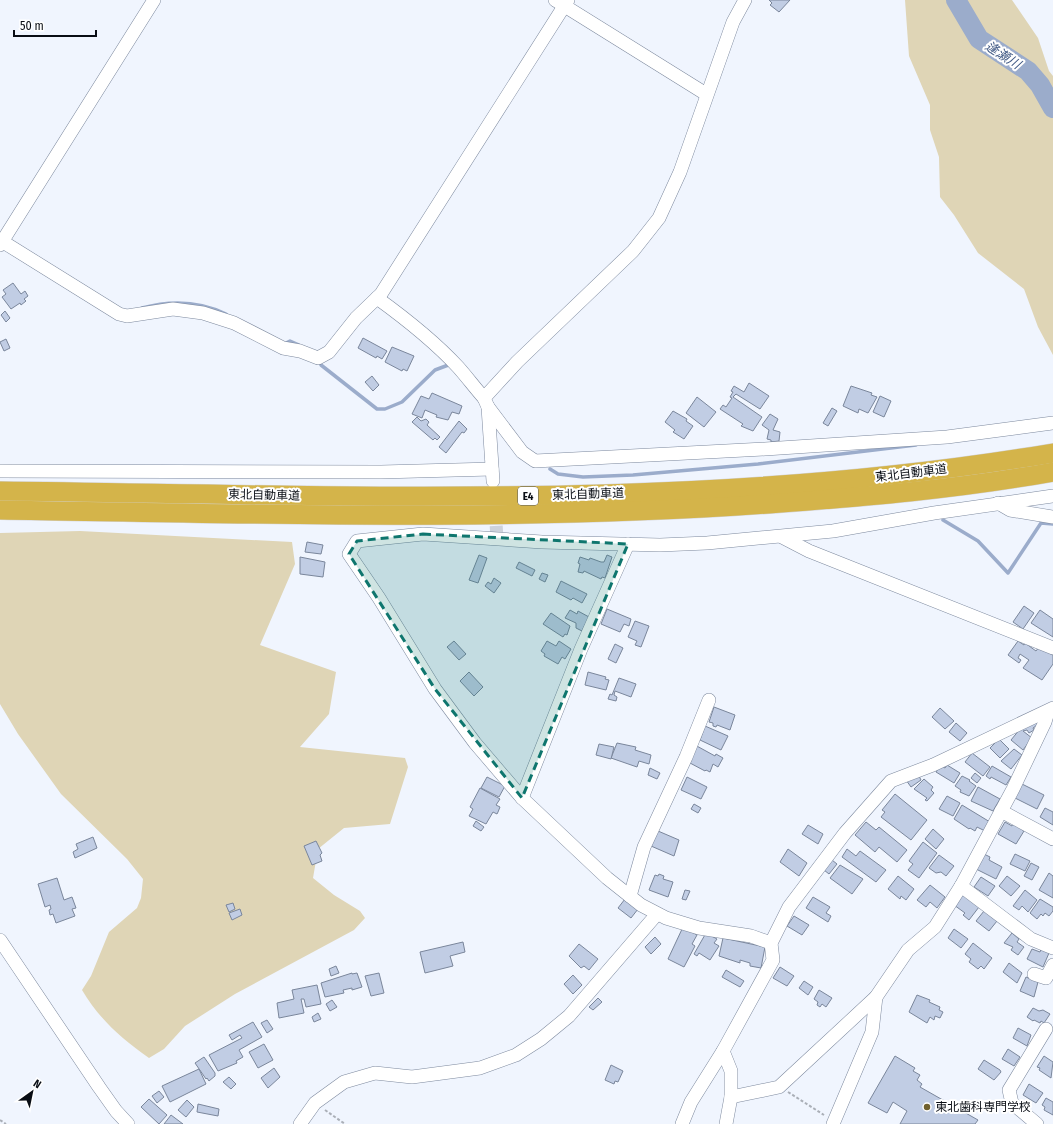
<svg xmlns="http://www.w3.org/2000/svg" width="1053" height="1124" viewBox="0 0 1053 1124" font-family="'Fira Sans Condensed','Noto Sans JP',sans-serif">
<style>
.green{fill:#dfd5b6}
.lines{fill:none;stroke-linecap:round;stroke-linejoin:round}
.stream{stroke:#9baccb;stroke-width:3.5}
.river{stroke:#9baccb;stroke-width:20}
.building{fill:#c1cde4;stroke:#7a869b}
.minor-tunnel{stroke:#cdd2db;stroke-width:13;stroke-dasharray:13 6;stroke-linecap:butt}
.minor-casing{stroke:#7d899e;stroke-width:14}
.highway-casing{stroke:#d3d3d5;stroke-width:20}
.path{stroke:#aaafb7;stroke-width:2;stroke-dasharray:3 2;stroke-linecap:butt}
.minor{stroke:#fff;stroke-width:13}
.highway{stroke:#d4b44a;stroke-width:19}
.marked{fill:#0f766e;fill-opacity:0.2;stroke:#0f766e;stroke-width:3;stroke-dasharray:8 5;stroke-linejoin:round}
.poi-dot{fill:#70602e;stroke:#fff;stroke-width:1.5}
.labels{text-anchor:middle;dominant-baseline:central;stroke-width:4;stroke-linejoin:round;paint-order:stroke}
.shield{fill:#fff;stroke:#53565a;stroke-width:1}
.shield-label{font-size:11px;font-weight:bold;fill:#090d14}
.street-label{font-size:12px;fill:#090d14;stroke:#fff}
.poi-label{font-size:12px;fill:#090d14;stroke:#fff;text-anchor:start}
.water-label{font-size:13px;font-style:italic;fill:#3d5682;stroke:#fff}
</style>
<rect width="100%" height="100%" fill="#f0f5fe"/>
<!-- green -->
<g class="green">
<path d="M905,0H1012L1038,38L1049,71L1053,76V355L1038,327L1024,289L978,253L954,215L940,197L939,157L930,130V105L909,56Z"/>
<path d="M80,531L292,542L295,564L260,645L336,672L329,714L300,747L405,758L408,767L390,824L344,828L318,849L313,878L334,895L360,911L365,918L354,930L235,994L185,1026L164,1049L149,1058C121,1038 100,1020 82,990L91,976L109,932L137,908L141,898L143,879L127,859L61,794L18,734L0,704V533Z"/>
</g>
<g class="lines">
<!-- stream -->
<g class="stream">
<path d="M142,308C171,300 199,301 226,314"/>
<path d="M284,344L290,341L299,345"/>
<path d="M321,365L377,409H385L402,402L435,370L451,364"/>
<path d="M550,469L558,474L583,477L633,475L758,464L916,445"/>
<path d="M943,520L978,541L1008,573L1041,523L1053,524"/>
</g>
<!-- river -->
<path class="river" d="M956,0L979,39L1028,71L1040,85L1053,108"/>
</g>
<!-- building -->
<g class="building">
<path d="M769,0H790L779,12L770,5L772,3Z"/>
<path d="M13,283L21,294L25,291L28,296L24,299L26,301L21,305L20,303L11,309L2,297L6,294L3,290Z"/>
<path d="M5,311L10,318L6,322L1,315Z"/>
<path d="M363,338L387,351L382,359L377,356L376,358L358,348Z"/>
<path d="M6,339L10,348L4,351L0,342Z"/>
<path d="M392,347L414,356L407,371L403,369L402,371L385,362Z"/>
<path d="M372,376L379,385L373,391L365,382Z"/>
<path d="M749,383L769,396L760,409L736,394L733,397L762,417L753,431L741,426L743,424L720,409L723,405L726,407L732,398L730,397L733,392L731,391L734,386L744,392Z"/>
<path d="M851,386L872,393L871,395L877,397L868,413L859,409L858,413L843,406Z"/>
<path d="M432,393L462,406L459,414L452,412L448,420L436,417L437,415L425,410L422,418L412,414L421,396L429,399Z"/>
<path d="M880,396L891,401L884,417L873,412Z"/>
<path d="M697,397L716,412L704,427L686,413Z"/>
<path d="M832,408L837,411L828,426L823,423Z"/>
<path d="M673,411L687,419L686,421L693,426L684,439L673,432L675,430L665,422Z"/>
<path d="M770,414L778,419L773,430L780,432L779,441L771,442V440L767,439L769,430L762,425Z"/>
<path d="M417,417L421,421L426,419L429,422L427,425L440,437L437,440L435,438L433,440L412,422Z"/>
<path d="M459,421L467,429L464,433L462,432L446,453L439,447Z"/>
<path d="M307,542L323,545L321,554L305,552Z"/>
<path d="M479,555L487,558L478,583L469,580Z"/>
<path d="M607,555L612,557L605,578L602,577L601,579L584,571L583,573L578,572L580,564L578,563L580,557L589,560L590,558L601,562H604Z"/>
<path d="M300,557L325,562L323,577L300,574Z"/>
<path d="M519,562L535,570L532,576L516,568Z"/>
<path d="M542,573L548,575L545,582L539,579Z"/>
<path d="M494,578L501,583L494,593L485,586L488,582L491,584Z"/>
<path d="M561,581L587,594L582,603L573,598L571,600L556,592Z"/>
<path d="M1024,606L1034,613L1023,629L1013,622Z"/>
<path d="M607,609L631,619L629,626L624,624L620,632L601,624Z"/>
<path d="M570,610L577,614L578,611L589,617L582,631L576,628V623L565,618Z"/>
<path d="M1040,610L1053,619V637L1031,623Z"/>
<path d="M551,613L570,626L567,635L565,634L563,637L543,624Z"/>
<path d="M635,621L649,626L641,647L635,645L637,641L628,637Z"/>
<path d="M454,641L466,654L459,660L447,647Z"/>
<path d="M547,641L556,646L559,641L571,649L565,659L562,657L558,664L544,656L545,654L541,651Z"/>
<path d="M1018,641L1024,645L1025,643L1036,651L1039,647L1053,655V664L1042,680L1023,668L1029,660L1020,654L1018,658L1021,660L1019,663L1008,655Z"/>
<path d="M615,644L623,648L616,663L608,659Z"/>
<path d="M469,672L483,687L474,696L460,681Z"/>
<path d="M588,672L606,677L605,679L609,680L606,690L585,685Z"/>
<path d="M619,678L636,684L631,697L615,691L614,695L617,697L616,701L608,699L610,694L612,695Z"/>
<path d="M714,707L735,715L730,730L717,725L716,727L713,726V723L709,722Z"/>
<path d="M940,708L954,721L945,729L932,717Z"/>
<path d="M1039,721L1040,723L1033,728L1034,730L1029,733L1027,730L1023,731L1032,738L1023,750L1011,740L1020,729Z"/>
<path d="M956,723L967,733L960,741L949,732Z"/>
<path d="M705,726L728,736L721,750L700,740Z"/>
<path d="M999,739L1009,749L1000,758L990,748Z"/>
<path d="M617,743L636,747L635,750L651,755L649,764L639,761L637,767L611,758Z"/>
<path d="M599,744L614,747L611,759L596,755Z"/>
<path d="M695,745L715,756L716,754L723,758L718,767L713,764L710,772L706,770L705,771L690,763Z"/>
<path d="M1014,749L1022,755L1011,769L1001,761Z"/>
<path d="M972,753L990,767L983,776L965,762Z"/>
<path d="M940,765L945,768L947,765L960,773L954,783L936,772Z"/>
<path d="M992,766L1011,777L1006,785L991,777L990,779L986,776Z"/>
<path d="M650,768L660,773L657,779L648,775Z"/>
<path d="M975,773L981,778L977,783L971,778Z"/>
<path d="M918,774L921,780L911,787L906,780Z"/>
<path d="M962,776L970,780L969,781L976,786L969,796L960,792L961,790L955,786Z"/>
<path d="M487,777L505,786L499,797L481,788Z"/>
<path d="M687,777L707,787L701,799L681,790Z"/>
<path d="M924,779L933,787L931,790L934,793L927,801L925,800L927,798L914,789Z"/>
<path d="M1022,784L1044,795L1037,809L1015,798Z"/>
<path d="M978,787L1000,799L993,811L971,801Z"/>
<path d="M480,788L500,799L496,805L500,807L498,812L497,814L493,812L486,824L469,816L473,809L470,807Z"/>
<path d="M895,794L927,820L911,840L881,817L885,812L882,810Z"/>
<path d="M947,796L960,803L953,816L939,809Z"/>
<path d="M694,804L701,808L698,813L691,809Z"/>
<path d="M962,805L990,822L985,831L977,827L975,831L970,828L969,829L954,819Z"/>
<path d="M1045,808L1053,812V825L1040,817Z"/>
<path d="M476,821L484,827L481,831L473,826Z"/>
<path d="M866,822L876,830L879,827L907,850L897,862L879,847L875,852L855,835Z"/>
<path d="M1005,822L1012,826L1013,823L1024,831L1016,844L998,834Z"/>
<path d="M808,825L823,834L818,844L802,834Z"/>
<path d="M933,829L944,839L936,849L925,839Z"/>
<path d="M658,831L679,840L674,856L651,846Z"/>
<path d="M93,837L97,848L75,858L73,852L78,849L76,844Z"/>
<path d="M316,841L322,853L320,855L322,861L312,865L304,846Z"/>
<path d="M923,842L937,853L919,878L908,870L913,864L909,861Z"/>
<path d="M788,849L807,863L799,876L780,862Z"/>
<path d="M847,849L856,856L860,851L886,870L876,882L842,857Z"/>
<path d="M984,854L990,857L989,860L1002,867L996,879L976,869Z"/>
<path d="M1015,854L1030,861L1025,871L1010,864Z"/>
<path d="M939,855L954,866L946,876L941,872L936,873L929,868Z"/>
<path d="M832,860L837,864L829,874L824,870Z"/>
<path d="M1031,863L1039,867L1032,880L1024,876Z"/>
<path d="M840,865L863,879L852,894L830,878Z"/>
<path d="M1049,873L1053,876V898L1039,890Z"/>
<path d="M659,874L664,876L663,879L673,882L668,897L649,890L655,875L658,876Z"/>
<path d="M898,876L914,889L906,900L901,896L900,899L888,889Z"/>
<path d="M1007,876L1020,886L1011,896L999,886Z"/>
<path d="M981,877L995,886L988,896L974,887Z"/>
<path d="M57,878L64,900L72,897L76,908L72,909L75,916L56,923L53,914L50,915L49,910L51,909L50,905L45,907L38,884Z"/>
<path d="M930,885L945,897L937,908L930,902L926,907L917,900Z"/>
<path d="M685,890L690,891L686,900L682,899Z"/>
<path d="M1025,890L1037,900L1028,912L1022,906L1019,910L1013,906Z"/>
<path d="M963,894L979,907L969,920L963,915L965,913L954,905Z"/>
<path d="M813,897L830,907L826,913L831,916L828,922L806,908Z"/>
<path d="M625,899L638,909L631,918L618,908Z"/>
<path d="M1040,899L1053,907V911L1049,916L1045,913L1043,916L1041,914L1037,919L1030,913Z"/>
<path d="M233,903L235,909L229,912L226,905Z"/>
<path d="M240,909L242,915L232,920L229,913Z"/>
<path d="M984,911L997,921L989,931L976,921Z"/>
<path d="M794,916L809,925L802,935L787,926Z"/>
<path d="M683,927L697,935L692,944L695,946L684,967L668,959Z"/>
<path d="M954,929L968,939L961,948L948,938Z"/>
<path d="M706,933L717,939L714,943L719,946L710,960L699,953L697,956L694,954Z"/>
<path d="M1012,933L1019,939L1017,942L1024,947L1018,955L1011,950L1013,947L1004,943Z"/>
<path d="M655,937L661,944L651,954L645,947Z"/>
<path d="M723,938L765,947L761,968L750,966V963L740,960V963L719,956Z"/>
<path d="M463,942L465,952L450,956L453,966L425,973L420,952Z"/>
<path d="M973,943L992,958L984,969L981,966L978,969L969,962L971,959L965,954Z"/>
<path d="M579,944L598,959L589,970L584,966L581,968L569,956Z"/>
<path d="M1032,949L1040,952L1041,949L1049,953L1043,967L1027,959Z"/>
<path d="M1009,963L1022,973L1017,983L1003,972Z"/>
<path d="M336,966L339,973L331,976L329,969Z"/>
<path d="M780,967L794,976L787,986L773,978Z"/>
<path d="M726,970L744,981L740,987L722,977Z"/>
<path d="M352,973V974L357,973L362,987L352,990V988L343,990L344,993L325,997L321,983Z"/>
<path d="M379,973L384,993L371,996L365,976Z"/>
<path d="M573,975L582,985L573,994L564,984Z"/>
<path d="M1026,977L1038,982L1034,997L1020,991Z"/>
<path d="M804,981L813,987L808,995L799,988Z"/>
<path d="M317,985L321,1004L306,1007L304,999H301L304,1013L279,1018L277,1003L294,999L292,990Z"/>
<path d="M819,990L832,998L826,1007L822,1004L820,1007L817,1005L818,1002L814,999Z"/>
<path d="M917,995L930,1000L929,1002L940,1007L939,1010L943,1012L940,1018L935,1016L934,1020L930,1017L927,1023L909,1012Z"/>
<path d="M598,998L602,1002L593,1010L589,1007Z"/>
<path d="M332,1000L337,1007L330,1011L326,1004Z"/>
<path d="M1033,1008L1039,1011L1043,1010L1050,1014L1044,1023L1041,1021L1040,1023L1034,1020L1033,1021L1027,1017Z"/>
<path d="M318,1013L321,1019L314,1022L312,1017Z"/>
<path d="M267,1020L273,1029L267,1033L261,1023Z"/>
<path d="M253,1022L262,1037L239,1050L243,1057L236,1061L237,1063L218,1071L209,1055L242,1038L240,1035L232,1040L229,1035Z"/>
<path d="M1018,1028L1031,1035L1027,1046L1013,1038Z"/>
<path d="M264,1044L273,1060L258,1068L249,1052Z"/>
<path d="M1008,1049L1020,1057L1014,1066L1002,1059Z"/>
<path d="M895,1056L915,1068L913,1071L920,1075L917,1080L922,1084L920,1087L978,1120L975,1124H900L907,1111L893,1102L887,1113L868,1103Z"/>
<path d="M1044,1056L1053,1062L1051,1078L1039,1070L1040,1068L1037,1067Z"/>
<path d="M204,1057L215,1073V1076L209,1081L207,1078L206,1079L195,1063Z"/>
<path d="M984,1060L1000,1070L1001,1072L994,1080L978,1069Z"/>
<path d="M611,1065L623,1071L618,1082L615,1081L614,1084L605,1080Z"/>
<path d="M274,1068L280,1077L268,1088L261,1078Z"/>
<path d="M199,1069L206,1084L170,1102L162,1086Z"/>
<path d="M229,1077L236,1084L231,1089L223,1082Z"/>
<path d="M1029,1084L1043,1093L1036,1103L1023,1095Z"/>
<path d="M159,1091L164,1097L157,1103L152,1096Z"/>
<path d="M1046,1098L1053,1102V1115L1044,1110L1045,1107L1042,1105Z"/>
<path d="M149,1099L167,1115L159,1124L141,1107Z"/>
<path d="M187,1100L194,1107L186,1117L178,1110Z"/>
<path d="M198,1104L219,1109L218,1116L197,1112Z"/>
<path d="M171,1115L183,1124H164Z"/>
</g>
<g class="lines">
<!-- minor-tunnel -->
<path class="minor-tunnel" d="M495,507L497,539"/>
<defs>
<g id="minor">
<path d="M555,0L706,94"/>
<path d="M0,240L119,314L127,316L173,309L203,313L234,323L283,348L300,351L318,358L329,352L356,318L381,294L568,0"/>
<path d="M0,245L154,0"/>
<path d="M377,298C406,319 434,341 458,367C467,377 475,388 484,398"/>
<path d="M488,407L522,452L535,461L765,449L947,437L1053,423"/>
<path d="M0,471L381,472L492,469"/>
<path d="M493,481L488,407L484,398L517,362L633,251L659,218L680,172L733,22L745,0"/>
<path d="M998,503L1010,510L1053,517"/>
<path d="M782,537L809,551L1053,648"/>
<path d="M522,798L581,649L628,544"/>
<path d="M1001,811L1053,839"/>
<path d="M961,886L1031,939L1053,948"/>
<path d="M630,896L644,847L686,757L709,700"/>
<path d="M0,940L99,1087L116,1111L128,1124"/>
<path d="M771,943L751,936L699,928L666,918L641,905L607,878L522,798L475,743L435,689L379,598L349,554L357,541L423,534L542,542L660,545L707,543L833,531L934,513L1053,496"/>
<path d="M1034,974L1046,978L1053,965"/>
<path d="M723,1051L731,1071V1097L726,1124"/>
<path d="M731,1097L779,1087L876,997L908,950L935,927L961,886L1013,789L1045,722L1048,712"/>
<path d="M300,1124L315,1103L344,1082L375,1073L412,1077L480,1068L516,1055L541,1039L569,1016L657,914"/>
<path d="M682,1124L691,1102L723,1051L773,960L771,943L789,907L845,833L891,781L933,765L1053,708"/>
<path d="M833,1124L872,1032L876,997"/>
<path d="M1037,1124L1012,1103L1009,1090L1046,1029"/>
</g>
<g id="highway">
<path d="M0,491C351,495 705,512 1053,453"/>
<path d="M0,510C256,514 513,522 769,504C864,497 959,489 1053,472"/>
</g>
</defs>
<!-- minor casing -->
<use href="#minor" class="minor-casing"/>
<!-- highway casing -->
<use href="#highway" class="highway-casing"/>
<!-- path -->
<g class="path">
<path d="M788,1092L824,1115"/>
<path d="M325,1110L345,1124"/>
<path d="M0,1120L6,1124"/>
</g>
<!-- minor -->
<use href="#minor" class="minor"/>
<!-- highway -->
<use href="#highway" class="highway"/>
</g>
<!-- marked area -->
<path class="marked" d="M423,534L628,544L522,798L435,689L349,554L357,541Z"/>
<!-- markers -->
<circle class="poi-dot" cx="927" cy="1107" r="4"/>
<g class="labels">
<!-- shield labels -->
<rect class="shield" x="518" y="487" width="20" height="18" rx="3"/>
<g class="shield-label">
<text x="528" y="496">E4</text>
</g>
<!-- street labels -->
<g class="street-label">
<text transform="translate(911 473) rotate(-7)">東北自動車道</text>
<text transform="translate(588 494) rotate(-2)">東北自動車道</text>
<text transform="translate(264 495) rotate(1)">東北自動車道</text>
</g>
<!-- poi labels -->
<g class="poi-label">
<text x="935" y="1107">東北歯科専門学校</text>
</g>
<!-- water labels -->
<g class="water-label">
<text transform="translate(1003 55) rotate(33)">逢瀬川</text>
</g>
</g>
<!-- north arrow -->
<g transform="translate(32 1092) rotate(33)" stroke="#ffffff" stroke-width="3" paint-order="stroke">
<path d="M0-3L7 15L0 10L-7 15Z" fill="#090d14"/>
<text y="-6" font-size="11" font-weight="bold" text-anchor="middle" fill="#090d14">N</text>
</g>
<!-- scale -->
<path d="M14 30v6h82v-6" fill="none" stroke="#090d14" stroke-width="2"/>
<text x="20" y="30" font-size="12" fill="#090d14" stroke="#ffffff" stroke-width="3" paint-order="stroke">50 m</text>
</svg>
